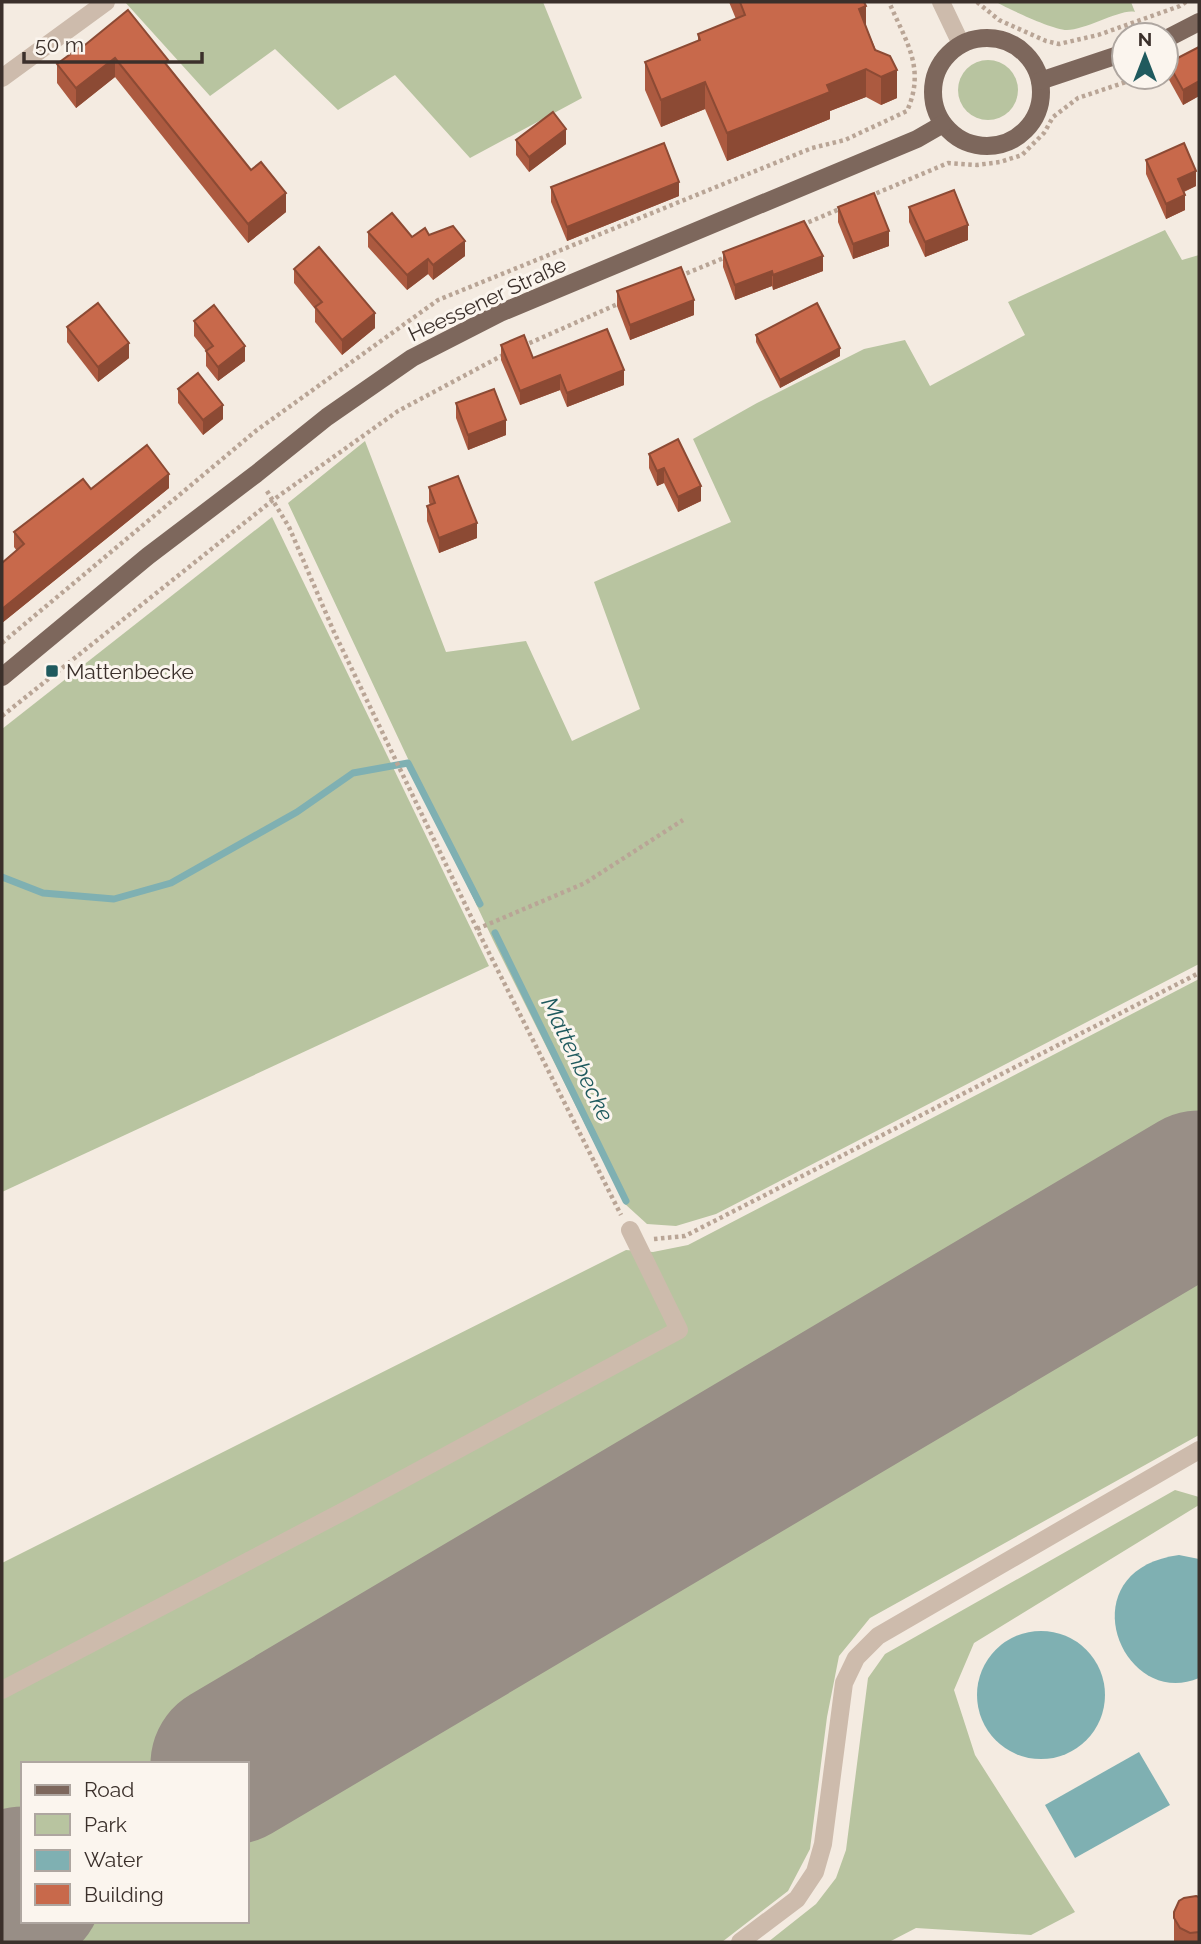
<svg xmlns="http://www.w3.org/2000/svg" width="1201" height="1944" viewBox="0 0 1201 1944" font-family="Raleway,sans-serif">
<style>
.green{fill:#b8c4a0;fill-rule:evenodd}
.water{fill:#7fb0b2}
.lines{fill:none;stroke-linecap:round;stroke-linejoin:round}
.stream{stroke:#7fb0b2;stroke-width:7}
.runway{stroke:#988e86;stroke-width:161}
.path{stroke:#b9a596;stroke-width:4.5;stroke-dasharray:3.5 3.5;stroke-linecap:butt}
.minor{stroke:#cdbbac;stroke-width:18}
.major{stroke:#7d675c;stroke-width:18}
.wall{fill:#ac5a40}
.shaded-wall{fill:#8c4a34}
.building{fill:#c8694b;stroke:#8c4a34;stroke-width:2}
.poi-dot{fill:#1f5a5e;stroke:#fbf5ee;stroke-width:2.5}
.labels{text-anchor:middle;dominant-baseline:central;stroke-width:6;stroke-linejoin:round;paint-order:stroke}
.street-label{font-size:21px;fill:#3b302b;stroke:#fbf5ee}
.poi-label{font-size:21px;fill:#3b302b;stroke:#fbf5ee;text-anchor:start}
.water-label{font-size:23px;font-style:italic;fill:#1f5a5e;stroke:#fbf5ee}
</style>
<rect width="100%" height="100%" fill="#f4ebe1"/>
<!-- green -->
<g class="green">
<path d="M125,2H543L582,98L470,158L395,75L338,110L275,49L210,96Z"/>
<path d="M996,2H1131L1135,12C1122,8 1086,30 1067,30C1051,29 1011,10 996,2Z"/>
<circle cx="988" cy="90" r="30"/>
<path d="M1165,230L1182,260L1199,255V964L716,1214L676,1226L647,1224L625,1204L493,940L288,503L365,441L446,652L526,641L572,741L640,709L594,582L731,522L693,439L757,403L864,349L905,340L930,386L1025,335L1008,302Z"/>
<path d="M272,517L489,966L2,1192V729Z"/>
<path d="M1199,979V1435L870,1618L839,1656L827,1717L810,1849L788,1891L722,1942H2V1563L626,1250L653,1252L688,1245ZM23,1764H247V1921H23Z"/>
<path d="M1175,1490L1199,1497V1505L974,1643L954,1690L975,1755L1075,1912L1031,1935L916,1928L889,1942H768L816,1904L836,1878L846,1850L868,1678L885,1654Z"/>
</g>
<!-- water -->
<g class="water">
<path d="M1179,1555L1199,1559V1678C1121,1711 1066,1570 1179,1555Z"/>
<circle cx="1041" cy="1695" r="64"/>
<path d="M1139,1752L1170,1805L1075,1858L1045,1805Z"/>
</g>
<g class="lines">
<!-- stream -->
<g class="stream">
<path d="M2,877L43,893L114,899L171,883L297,812L353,773L408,763L480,904"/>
<path d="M495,933L626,1201"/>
</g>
<!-- runway -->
<g class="runway">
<path d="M231,1764L1199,1191"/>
<path d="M2,1900L23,1887"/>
</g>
<!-- path -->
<g class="path">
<path d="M977,2L999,20L1046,41L1059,44L1098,35L1180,6L1186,2"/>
<path d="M870,196L948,163L977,165L1000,162L1022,155L1044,133L1053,117L1078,98L1141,77"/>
<path d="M802,225L842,208"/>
<path d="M680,276L726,257"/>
<path d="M523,346L620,303"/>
<path d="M267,491L289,527L334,632L477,929L621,1215"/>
<path d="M2,643L257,430L438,300L812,148L845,140L907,111C926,68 906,42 889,2"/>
<path d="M2,716L273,500L398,411L505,354"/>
<path d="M477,929L585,883L683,820"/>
<path d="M654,1239L685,1236L1199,973"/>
</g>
<!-- minor -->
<g class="minor">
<path d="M941,2L961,44"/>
<path d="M2,78L106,2"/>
<path d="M2,1690L344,1511L679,1330L630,1230"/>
<path d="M740,1942L797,1899L815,1872L823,1844L844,1683L856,1658L878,1636L1199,1450"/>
</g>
<!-- major -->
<g class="major">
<circle cx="987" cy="92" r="54"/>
<path d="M1166,39L1199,22"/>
<path d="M1040,81L1124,53"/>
<path d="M2,677L148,556L256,474L327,417L412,358L500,313L917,139L943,124"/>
</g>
</g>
<!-- wall -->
<g class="wall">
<path d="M729,2H864L866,27L897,98L881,105L866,97L830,111V119L727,161L705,109L661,127L645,90V62L698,41V34L736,19Z"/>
<path d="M85,45L168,66L251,170L286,212L248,243L115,77L76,108L57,83V64Z"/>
<path d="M1199,47V96L1183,105L1168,78V63Z"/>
<path d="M516,140L566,144L529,172L516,155Z"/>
<path d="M1146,160L1196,186L1184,192L1185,210L1166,219L1146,174Z"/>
<path d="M551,187L679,196L567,241L551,202Z"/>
<path d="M838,207L889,246L853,259L838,222Z"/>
<path d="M909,207L968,240L925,257L909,222Z"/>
<path d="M368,232L412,237L429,235L465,256L433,280L428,274L407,290L368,247Z"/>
<path d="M723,252L823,271L773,290L772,286L735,300L723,267Z"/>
<path d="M294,269L375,328L342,355L315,322V309L294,283Z"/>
<path d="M617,291L694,315L630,340L617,306Z"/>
<path d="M194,321L245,361L218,381L206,366V351L194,336Z"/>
<path d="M67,327L129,358L98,382L67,342Z"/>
<path d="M756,335L840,356L780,388L756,342Z"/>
<path d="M501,345L533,358L624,385L567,407L560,390L520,405L501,360Z"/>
<path d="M178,389L223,419L203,435L178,403Z"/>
<path d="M456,403L506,435L468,450L456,418Z"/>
<path d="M649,454L701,501L678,512L664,483L657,486L649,468Z"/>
<path d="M429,487L477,538L439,553L427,521V506L430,505L429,502Z"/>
<path d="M169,488L2,623V563L17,551L14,547V532L91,489Z"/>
<path d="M1199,1897V1942H1174V1912Z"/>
</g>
<!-- shaded-wall -->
<g class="shaded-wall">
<path d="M866,6V34L859,9Z"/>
<path d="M115,58V77L76,108V88Z"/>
<path d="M866,69V97L830,111V119L727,161V133L827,85Z"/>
<path d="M897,70V98L881,105V77Z"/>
<path d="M1199,81V96L1183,105V90Z"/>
<path d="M705,82V109L661,127V100Z"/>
<path d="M566,129V144L529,172V157Z"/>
<path d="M1196,171V186L1178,194V179Z"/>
<path d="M679,182V196L567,241V227Z"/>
<path d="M286,193V212L248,243V224Z"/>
<path d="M1185,195V210L1166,219V204Z"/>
<path d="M968,225V240L925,257V242Z"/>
<path d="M889,231V246L853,259V244Z"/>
<path d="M465,241V256L433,280V265Z"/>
<path d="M823,256V271L773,290V275Z"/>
<path d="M428,259V274L407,290V275Z"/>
<path d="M772,271V286L735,300V285Z"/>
<path d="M694,300V315L630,340V325Z"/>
<path d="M375,313V328L342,355V340Z"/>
<path d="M129,343V358L98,382V367Z"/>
<path d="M245,346V361L218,381V367Z"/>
<path d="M840,348V356L780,388V380Z"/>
<path d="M624,370V385L567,407V393Z"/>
<path d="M560,375V390L520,405V391Z"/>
<path d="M223,405V419L203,435V420Z"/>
<path d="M506,420V435L468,450V435Z"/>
<path d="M664,468V483L657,486V471Z"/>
<path d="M169,474V488L2,623V609Z"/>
<path d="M701,486V501L678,512V497Z"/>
<path d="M477,523V538L439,553V538Z"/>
</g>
<!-- building -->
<g class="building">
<path d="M740,2H864L866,6L859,9L875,50L890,56L897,70L881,77L866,69L827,85L830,92L727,133L705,82L661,100L645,62L700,40L698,34L745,15Z"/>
<path d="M128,10L168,60L165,63L251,170L261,162L286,193L248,224L115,58L76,88L57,64L84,44L85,45Z"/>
<path d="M1199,47V81L1183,90L1168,63Z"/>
<path d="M553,112L566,129L529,157L516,140Z"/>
<path d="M664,143L679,182L567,227L551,187Z"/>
<path d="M1184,143L1196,171L1178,179L1185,195L1166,204L1146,160Z"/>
<path d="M954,190L968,225L925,242L909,207Z"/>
<path d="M874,193L889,231L853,244L838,207Z"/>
<path d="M392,213L412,237L425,228L429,235L453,226L465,241L433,265L428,259L407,275L368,232Z"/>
<path d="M804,221L823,256L773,275L772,271L735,285L723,252Z"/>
<path d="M319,247L375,313L342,340L315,307L322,302L294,269Z"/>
<path d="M681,267L694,300L630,325L617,291Z"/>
<path d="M98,303L129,343L98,367L67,327Z"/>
<path d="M817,303L840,348L780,380L756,335Z"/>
<path d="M214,305L245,346L218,367L206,351L213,346L194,321Z"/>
<path d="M607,329L624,370L567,393L560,375L520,391L501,345L524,335L533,358Z"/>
<path d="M198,373L223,405L203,420L178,389Z"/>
<path d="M494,389L506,420L468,435L456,403Z"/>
<path d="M678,439L701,486L678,497L664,468L657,471L649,454Z"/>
<path d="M147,445L169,474L2,609V563L24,544L14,532L83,479L91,489Z"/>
<path d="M458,476L477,523L439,538L427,506L435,503L429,487Z"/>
<path d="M1196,1896L1199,1897V1932L1190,1933L1180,1928L1174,1918V1912L1179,1901L1184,1898Z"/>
</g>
<!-- markers -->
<rect class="poi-dot" x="45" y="664" width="14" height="14" rx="3.5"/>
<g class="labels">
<!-- street labels -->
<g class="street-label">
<text transform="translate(487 299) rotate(-25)">Heessener Straße</text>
</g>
<!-- poi labels -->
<g class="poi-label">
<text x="66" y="671">Mattenbecke</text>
</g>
<!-- water labels -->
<g class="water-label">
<text transform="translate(578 1059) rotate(64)">Mattenbecke</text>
</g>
</g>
<!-- border -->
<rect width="1201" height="1944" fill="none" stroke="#3b302b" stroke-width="7"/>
<!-- legend -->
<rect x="21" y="1762" width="228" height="161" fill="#fbf5ee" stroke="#aea6a0" stroke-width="2"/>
<rect x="35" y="1785" width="35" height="10" fill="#7d675c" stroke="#aea6a0" stroke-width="2"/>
<text x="84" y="1797" font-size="21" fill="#3b302b">Road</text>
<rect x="35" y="1814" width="35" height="21" fill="#b8c4a0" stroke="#aea6a0" stroke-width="2"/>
<text x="84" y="1832" font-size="21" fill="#3b302b">Park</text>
<rect x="35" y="1850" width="35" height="21" fill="#7fb0b2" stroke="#aea6a0" stroke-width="2"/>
<text x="84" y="1867" font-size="21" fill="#3b302b">Water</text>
<rect x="35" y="1884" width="35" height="21" fill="#c8694b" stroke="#aea6a0" stroke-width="2"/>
<text x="84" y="1902" font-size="21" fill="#3b302b">Building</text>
<!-- north arrow -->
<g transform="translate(1145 56)"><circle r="33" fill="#fbf5ee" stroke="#aea6a0" stroke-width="2"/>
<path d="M0-5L12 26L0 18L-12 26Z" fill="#1f5a5e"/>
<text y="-10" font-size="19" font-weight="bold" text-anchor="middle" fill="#3b302b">N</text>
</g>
<!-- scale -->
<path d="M24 52v10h178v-10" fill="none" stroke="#3b302b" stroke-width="3.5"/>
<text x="35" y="52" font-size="21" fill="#3b302b" stroke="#fbf5ee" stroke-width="5" paint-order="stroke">50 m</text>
</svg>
